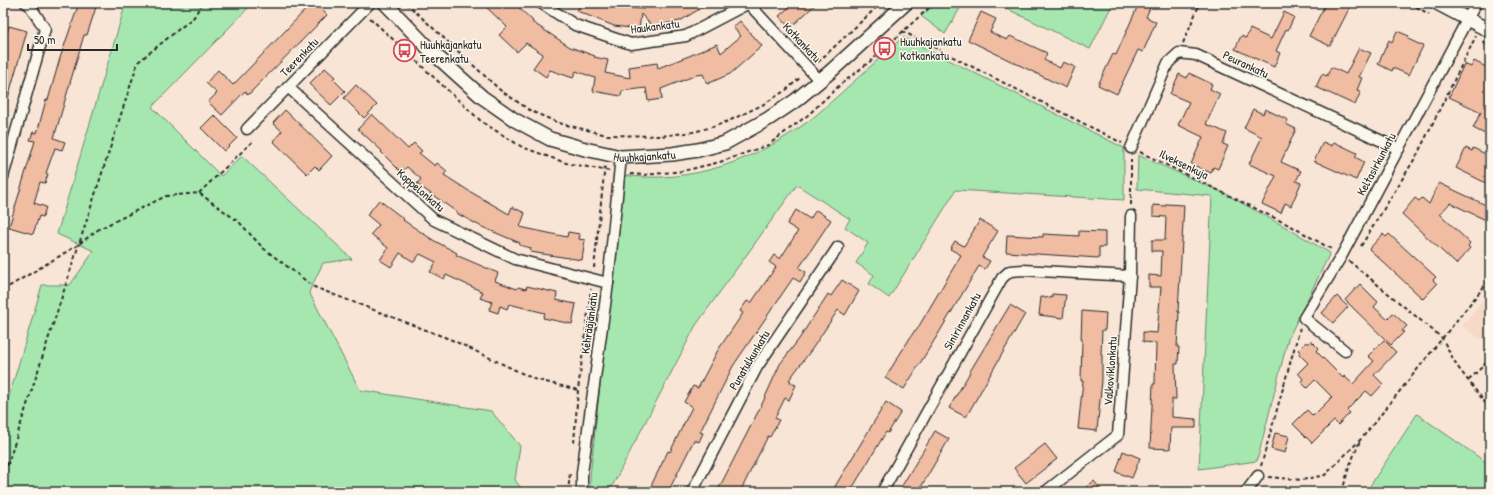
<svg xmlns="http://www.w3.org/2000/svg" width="1493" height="495" viewBox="0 0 1493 495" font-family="'Patrick Hand',sans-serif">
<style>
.built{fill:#f6d9c6}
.green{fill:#a6e7b0;stroke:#68896e}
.building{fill:#f0bca2;stroke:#2b2b2b}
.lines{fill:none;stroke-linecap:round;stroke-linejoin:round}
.minor-casing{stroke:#2b2b2b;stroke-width:13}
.tertiary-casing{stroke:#2b2b2b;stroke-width:16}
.path{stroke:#2b2b2b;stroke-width:2;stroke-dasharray:4 3;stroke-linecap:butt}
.minor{stroke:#fbf7ec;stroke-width:10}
.tertiary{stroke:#fbf7ec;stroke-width:13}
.labels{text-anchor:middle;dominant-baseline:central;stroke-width:3;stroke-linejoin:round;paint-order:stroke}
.street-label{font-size:12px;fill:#2b2b2b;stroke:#fbf7ec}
.poi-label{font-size:12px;fill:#2b2b2b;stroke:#fbf7ec;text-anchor:start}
</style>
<rect width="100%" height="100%" fill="#f8e5d6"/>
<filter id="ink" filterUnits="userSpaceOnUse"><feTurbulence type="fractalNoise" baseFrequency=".025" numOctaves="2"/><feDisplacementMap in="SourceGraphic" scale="8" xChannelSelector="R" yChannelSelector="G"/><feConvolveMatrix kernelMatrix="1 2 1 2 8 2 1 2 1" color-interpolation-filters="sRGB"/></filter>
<g filter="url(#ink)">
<!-- built -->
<path class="built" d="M1490,291V345L1462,326Z"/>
<!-- green -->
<g class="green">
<path d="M110,3H253L152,107L221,176L242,156L352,259L323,263L309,292L360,390L491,411L520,446L515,480L524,492H3V417L42,285H70L94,251L57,234L124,9Z"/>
<path d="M937,3H963L945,34L921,16Z"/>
<path d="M995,3H1113L1090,49Z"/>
<path d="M903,37L1124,148V200L956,190L889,298L869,284L874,275L856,263L868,243L845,227L850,219L797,185L696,325L609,492H590V476L623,175C690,185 757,160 810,120C821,112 830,102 840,94C861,75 882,56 903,37Z"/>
<path d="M1138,155L1224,193L1289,229L1330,253L1288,339L1257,461L1199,469L1212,196L1137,189Z"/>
<path d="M1417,414L1490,465V492H1366Z"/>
</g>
<!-- building -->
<g class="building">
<path d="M79,3L96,7L87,35H84L54,138L65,142L62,150L55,148L46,173L48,174L45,183L40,182L34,203L46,207L43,217L39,216L33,234L9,227L35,141L30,140L33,132L37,133L46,100H48L60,58Z"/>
<path d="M312,3H315L327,15L248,95L245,91L222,115L208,102L217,93L206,83L218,70L233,85Z"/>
<path d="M482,3H514L533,21L532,22L570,47L595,56L594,57L608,60L605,73L630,78L629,67L657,63L658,68L689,56L717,44L721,53L741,36L733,27L740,21L762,46L730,74L707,84L703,74L699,75V74L661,89L662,99L648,101L646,88L622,91L621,96L593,91L595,78L576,71L573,78L550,70L546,77L533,68L543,54L526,43L517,52L499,35L507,27Z"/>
<path d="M581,3H609L608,6L644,9V6L672,3H709L680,21L652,26L641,14L639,29L614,26L577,11Z"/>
<path d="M794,3H817L790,28L779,16Z"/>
<path d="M1139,3H1152L1146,17L1156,22L1143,52L1138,50L1117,94L1098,85L1113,54L1116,55Z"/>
<path d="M1326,3H1352L1330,46L1309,36Z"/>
<path d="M981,12L996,19L990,32L1007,40L1010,36L1047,53L1044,60L1060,68L1063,62L1075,67L1066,88L968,40Z"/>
<path d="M1284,12L1294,17L1288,30L1286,29L1276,51L1280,53L1274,67L1235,49L1241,36L1246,38L1250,29L1271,39Z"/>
<path d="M9,26L27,31L6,105L3,104V46Z"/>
<path d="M1397,31L1409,36L1408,39L1423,46L1409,75L1393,68L1392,71L1378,64L1389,40L1392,42Z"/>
<path d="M1359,48L1371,53L1359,77L1362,78L1357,90L1361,91L1355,105L1316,87L1322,74L1327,76L1331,67L1346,74Z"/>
<path d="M1474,61L1490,69V124L1485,134L1473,128L1481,112L1449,97L1464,64L1471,67Z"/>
<path d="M325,68L335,77L333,79L345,91L331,105L309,84Z"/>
<path d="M1189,73L1212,84L1210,89L1220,94L1206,124L1227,133L1223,144L1228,146L1218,169L1213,167L1211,173L1191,164L1203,137L1178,125L1189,102L1170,94L1179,74L1187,78Z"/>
<path d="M356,85L377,105L364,118L344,98Z"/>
<path d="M1253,109L1263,114L1265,109L1288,120L1286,124L1296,129L1281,162L1301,171L1296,181L1301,183L1291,206L1285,203L1281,213L1262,204L1276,176L1249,164L1262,137L1244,128Z"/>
<path d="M285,110L332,156L319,170L315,166L307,174L273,141L282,131L273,123Z"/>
<path d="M372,114L408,149L414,143L422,151L419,153L435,166L437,163L447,171L444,175L469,191L509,214L512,207L525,213L520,227L567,237L568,232L580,234L579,239L585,240L582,260L530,252L531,248L519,245L520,243L482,227L458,214V213L417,184L421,179L407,167L401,172L381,152L382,151L358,129Z"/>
<path d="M214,115L237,138L224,151L201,128Z"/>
<path d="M1323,142L1332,146L1334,142L1357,153L1355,157L1364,162L1356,180L1314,161Z"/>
<path d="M1466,148L1472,151L1473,148L1490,156V185L1456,168Z"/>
<path d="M1439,183L1490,207V222L1450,203L1440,214L1470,243L1468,246L1470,248L1456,264L1402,214L1415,198L1419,201L1422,198L1429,204Z"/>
<path d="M379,200L404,219L403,220L433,240L457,253L456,255L498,273L495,281L517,289L518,287L526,289L527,286L557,293L556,300L576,304L572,324L543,318L545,313L509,304L507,309L500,306L498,313L489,310L492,302L480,298L483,292L446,275L444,279L430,272L436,262L420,254L414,262L400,253L391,267L380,260L388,248L371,234L379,225L367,215Z"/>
<path d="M1166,204L1184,205L1178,312H1179L1177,347H1179L1178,364H1175L1176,399H1172V417L1196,419V428H1171L1170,449L1150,448L1153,384H1155L1156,343L1143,342V332L1157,333L1161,287H1149V275L1161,276L1162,251H1152V240H1165L1166,217L1153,216V205L1166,206Z"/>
<path d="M796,210L810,219L816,210L831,220L799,268L806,272L800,282L793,278L733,366L700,432L703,433L699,442L694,440L668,492H648L668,451L670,452L692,407L684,402L693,386L698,388L718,350L743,313L740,311L747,301L751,303L776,267L769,262L774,255L780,259L798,231L787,224Z"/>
<path d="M980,220L998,231L982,257L990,261L985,269L979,266L937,336L904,389L885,378L915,330L916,331L961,255L950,249L955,241L964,246Z"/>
<path d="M1079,231L1105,232V247H1099V258L1006,252L1007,235L1043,237V234L1079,236Z"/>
<path d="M1383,234L1386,237L1389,234L1436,277L1433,280L1437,284L1423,299L1369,249Z"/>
<path d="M842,280L859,291L845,315L838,310L812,349L789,380L791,381L790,383L796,385L789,400L785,398L775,418L779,420L770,437L768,436L740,492H717L762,404L780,364L799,339L828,294L831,296Z"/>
<path d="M1360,284L1378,302L1374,307L1387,319L1393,313L1407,326L1402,331L1404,332L1391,345L1345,300Z"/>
<path d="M1052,294L1066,295L1063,318L1039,315L1041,297L1052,298Z"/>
<path d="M1337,296L1348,307L1333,323L1322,313Z"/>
<path d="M1010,305L1025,314L966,417L949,408L969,374V373Z"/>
<path d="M1082,311L1106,313L1105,330H1102L1101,354H1102V380L1097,431L1078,429L1083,381H1081L1082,339H1081Z"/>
<path d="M1384,340L1396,352L1374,375L1383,384L1372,396L1366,391L1347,410L1350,413L1338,425L1334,421L1312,443L1293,424L1307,410L1313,416L1332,397L1315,380L1307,388L1301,382L1303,379L1298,373L1308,363L1299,354L1300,352L1298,350L1306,342L1308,344L1311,341L1318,348L1316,351L1343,378L1344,376L1353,384L1374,361L1368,356Z"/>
<path d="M886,402L901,412L888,433L886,432L850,492H841L834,488Z"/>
<path d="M935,431L949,439L918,492H905L900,489Z"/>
<path d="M1275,433L1289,436L1285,453L1271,449Z"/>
<path d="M1045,444L1057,459L1026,483L1014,468Z"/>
<path d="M1123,451L1140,458L1132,478L1116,472Z"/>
<path d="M1094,481L1103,492H1080Z"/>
</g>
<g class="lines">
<defs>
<g id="minor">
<path d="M541,3L575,25L631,44L686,36L749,3"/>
<path d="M748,3L820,81"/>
<path d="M288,87L434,220L515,259L608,283"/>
<path d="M247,129L370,3"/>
<path d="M1131,148L1168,63L1179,53L1196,55L1399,149"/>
<path d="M3,177L45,29L29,4L26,3"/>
<path d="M1345,351L1304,318L1342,255L1476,3"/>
<path d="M582,492V473L608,283L621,157"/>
<path d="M692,492L757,367L838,247"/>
<path d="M882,492L1002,278L1010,271L1023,270L1130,276"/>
<path d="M1045,492L1118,435L1130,276L1131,216"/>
<path d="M1246,492L1258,476"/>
</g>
<g id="tertiary">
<path id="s1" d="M385,3L432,52L482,97L515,120L550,139L585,149L621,157L672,154L698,150L725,143L768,119L795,101L830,72L906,3"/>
<path d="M1437,3L1490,31"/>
</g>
</defs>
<!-- minor casing -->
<use href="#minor" class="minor-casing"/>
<!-- tertiary casing -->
<use href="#tertiary" class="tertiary-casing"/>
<!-- path -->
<g class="path">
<path d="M202,3L194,17L138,62L79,244L99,229L166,196L199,193L239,222L263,248L314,287L452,340L534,379L578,390"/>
<path d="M406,3L500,90L531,111L559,123L607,135L661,136L693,132L716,126L733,119L764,104L786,90L801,77"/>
<path d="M1410,3L1429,14"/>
<path d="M370,18L482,122L522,147L566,163L610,171"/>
<path d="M902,31L1122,143"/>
<path d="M1482,42L1490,46"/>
<path d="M1183,43L1200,3"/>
<path d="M818,62L881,3"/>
<path d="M1140,152L1291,226L1333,250"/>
<path d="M1131,159V207"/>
<path d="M630,174L644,175L683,171L720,162L768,145L808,115L841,84L872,60L934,3"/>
<path d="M199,193L253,141"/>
<path d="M1361,246L1417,155L1476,36"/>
<path d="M1349,261L1442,338L1457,366L1490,409"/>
<path d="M594,268L605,165"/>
<path d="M3,290L78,245"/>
<path d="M1469,380L1490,359"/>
<path d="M574,443L578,390L591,289"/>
<path d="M1261,466L1300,328"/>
<path d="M1268,477L1302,480L1325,475L1362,438L1490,279"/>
<path d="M3,479L79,244"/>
<path d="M568,492L570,473"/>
<path d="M1342,492L1349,467L1360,441"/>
</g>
<!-- minor -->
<use href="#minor" class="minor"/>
<!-- tertiary -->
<use href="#tertiary" class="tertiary"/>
</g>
</g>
<!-- icons -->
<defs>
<symbol id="bus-ring" viewBox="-11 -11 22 22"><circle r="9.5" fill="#fbf7ec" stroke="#d1495b" stroke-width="1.5"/><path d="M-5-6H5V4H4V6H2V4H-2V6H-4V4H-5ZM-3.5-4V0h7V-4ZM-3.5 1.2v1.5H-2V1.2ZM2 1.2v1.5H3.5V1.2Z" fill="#d1495b"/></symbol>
</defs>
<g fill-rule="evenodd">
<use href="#bus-ring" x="872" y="36" width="25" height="25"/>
<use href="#bus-ring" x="392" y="38" width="25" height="25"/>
</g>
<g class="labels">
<!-- street labels -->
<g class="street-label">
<text transform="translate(655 26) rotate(-7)">Haukankatu</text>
<text transform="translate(802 42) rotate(47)">Kotkankatu</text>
<text transform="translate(299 57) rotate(-46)">Teerenkatu</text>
<text transform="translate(1246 64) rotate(25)">Peurankatu</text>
<text stroke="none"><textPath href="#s1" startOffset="312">Huuhkajankatu</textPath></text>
<text transform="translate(1184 164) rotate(26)">Ilveksenkuja</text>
<text transform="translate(1376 164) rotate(-62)">Keltasirkunkatu</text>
<text transform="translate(421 190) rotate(41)">Koppelonkatu</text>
<text transform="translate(962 321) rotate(-61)">Sinirinnankatu</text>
<text transform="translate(589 323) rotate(-82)">Kehrääjänkatu</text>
<text transform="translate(749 360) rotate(-59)">Punatulkunkatu</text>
<text transform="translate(1110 371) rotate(-86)">Valkoviklonkatu</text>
</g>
<!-- poi labels -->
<g class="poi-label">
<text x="900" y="41">Huuhkajankatu<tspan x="900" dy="14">Kotkankatu</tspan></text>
<text x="420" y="44">Huuhkajankatu<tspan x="420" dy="14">Teerenkatu</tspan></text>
</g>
</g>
<!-- margin -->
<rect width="1493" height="495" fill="none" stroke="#fbf7ec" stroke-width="16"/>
<rect x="8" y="8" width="1477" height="479" fill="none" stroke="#2b2b2b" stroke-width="1.5" filter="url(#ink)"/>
<!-- scale -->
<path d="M28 44v6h89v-6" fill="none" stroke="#2b2b2b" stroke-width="2"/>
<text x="34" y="44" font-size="12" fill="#2b2b2b" stroke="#fbf7ec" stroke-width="3" paint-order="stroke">50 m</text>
</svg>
